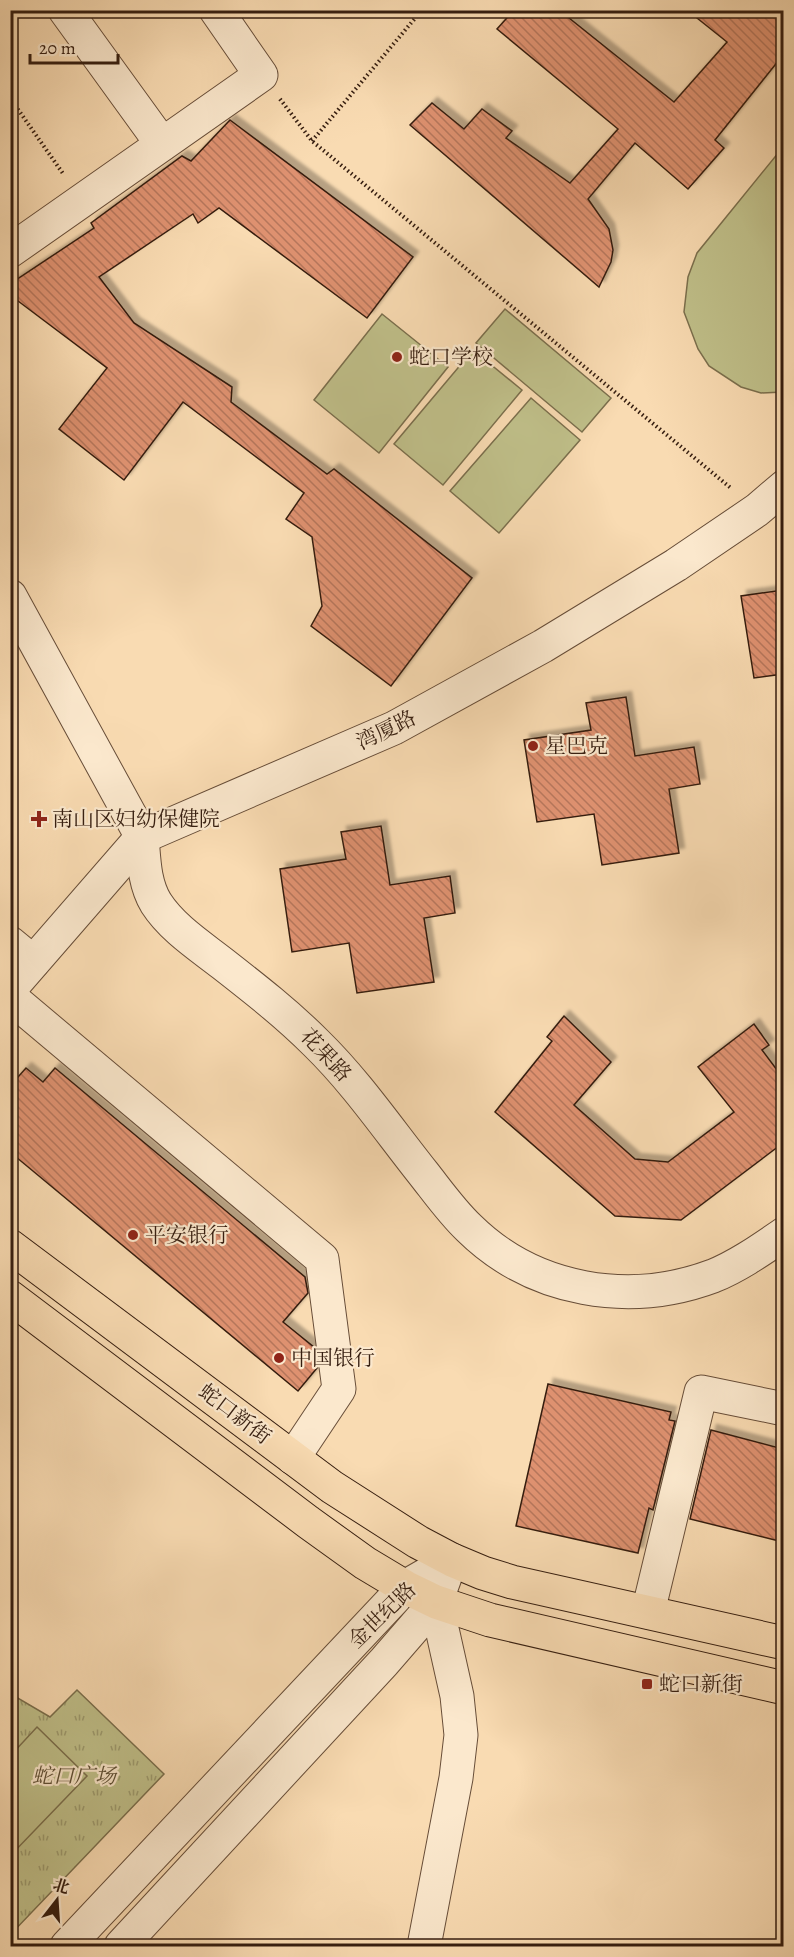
<svg xmlns="http://www.w3.org/2000/svg" width="794" height="1957" viewBox="0 0 794 1957" font-family="Alegreya,'Noto Serif SC',serif">
<style>
.grass{fill:url(#grass-tufts);stroke:#7b6f4d;stroke-width:1.5}
.pitch{fill:#c0c08a;stroke:#7b6f4d;stroke-width:1.5}
.building{fill:url(#building-back-hatch);stroke:#361e10;stroke-width:1.5;filter:url(#shadow)}
.lines{fill:none;stroke-linecap:round;stroke-linejoin:round}
.minor-casing{stroke:#674d38;stroke-width:35}
.major-casing{stroke:#361e10;stroke-width:35}
.path{stroke:#361e10;stroke-width:4;stroke-dasharray:1.5 3;stroke-linecap:butt}
.minor{stroke:#fbe8cd;stroke-width:33}
.major{stroke:#f9dbb2;stroke-width:33}
.poi-dot{fill:#8f2418;stroke:#fbe8cd;stroke-width:2}
.labels{text-anchor:middle;dominant-baseline:central;stroke-width:4.5;stroke-linejoin:round;paint-order:stroke}
.poi-label{font-size:21px;fill:#361e10;stroke:#fbe8cd;text-anchor:start}
.street-label{font-size:21px;fill:#361e10;stroke:#fbe8cd}
.park-label{font-size:21px;font-style:italic;fill:#5f4f35;stroke:#fbe8cd}
</style>
<defs>
<pattern id="grass-tufts" width="24" height="20" patternUnits="userSpaceOnUse" patternTransform="scale(1.5)"><rect width="24" height="20" fill="#c0c08a"/><path d="M3 7l-1-3M5 7V3M7 7l1-3M15 17l-1-3M17 17v-4M19 17l1-3" fill="none" stroke="#9d9b6f"/></pattern>
<pattern id="building-back-hatch" width="6" height="6" patternUnits="userSpaceOnUse" patternTransform="scale(1.5)"><rect width="6" height="6" fill="#de9170"/><path d="M-1 5l2 2M0 0l6 6M5-1l2 2" fill="none" stroke="#b5765b"/></pattern>
<filter id="shadow"><feDropShadow dx="5.5" dy="-5.5" stdDeviation="1.5" flood-color="#0004"/></filter>
</defs>
<rect width="100%" height="100%" fill="#f9dbb2"/>
<filter id="stains"><feTurbulence type="fractalNoise" baseFrequency=".00333" numOctaves="4"/><feColorMatrix values="0 0 0 0 .2 0 0 0 0 .09 0 0 0 0 .02 0 0 0 .5 -.17"/></filter>
<radialGradient id="worn" r=".72"><stop offset=".6" stop-color="#630" stop-opacity="0"/><stop offset="1" stop-color="#630" stop-opacity=".3"/></radialGradient>
<!-- grass -->
<path class="grass" d="M77,1690L164,1774L11,1934V1694L50,1717Z"/>
<!-- pitch -->
<g class="pitch">
<path d="M783,147V392L761,393L741,387L709,366L698,349L684,312L688,277L697,253Z"/>
<path d="M505,309L611,398L582,432L476,343Z"/>
<path d="M382,314L448,367L379,453L314,400Z"/>
<path d="M473,350L522,390L443,485L394,444Z"/>
<path d="M531,398L580,440L499,533L450,491Z"/>
<path d="M37,1727L87,1776L11,1855V1755Z"/>
</g>
<!-- building -->
<g class="building">
<path d="M514,10H559L674,102L727,42L687,10H783V55L715,140L724,148L688,189L635,143L588,199L609,229L613,250L611,262L599,287L410,125L432,103L464,129L482,109L512,131L506,138L570,183L618,129L497,29Z"/>
<path d="M230,120L413,257L367,318L219,208L198,223L193,214L99,277L134,323L232,387L231,402L327,474L334,469L472,578L391,686L311,626L322,606L312,537L286,519L304,493L183,402L124,480L59,429L107,368L10,295V284L94,228L91,223L182,156L191,161Z"/>
<path d="M783,590V674L754,678L741,596Z"/>
<path d="M626,697L635,756L694,747L700,784L669,789L679,853L602,865L594,814L537,822L524,740L591,730L586,703Z"/>
<path d="M381,826L390,885L450,876L455,913L424,918L434,982L357,993L349,943L292,952L280,869L346,859L341,832Z"/>
<path d="M564,1016L611,1062L574,1105L635,1159L668,1162L734,1112L698,1067L754,1024L769,1045L762,1050L783,1078V1143L681,1220L615,1216L495,1112L552,1041L547,1037Z"/>
<path d="M26,1068L43,1082L55,1068L305,1277L308,1293L283,1322L315,1348L317,1368L298,1391L10,1152V1086Z"/>
<path d="M548,1384L671,1412L669,1420L675,1421L653,1510L649,1508L638,1553L516,1526Z"/>
<path d="M711,1430L783,1449V1542L690,1519Z"/>
</g>
<g class="lines">
<defs>
<g id="minor">
<path d="M65,10L162,144"/>
<path d="M10,251L261,75L216,10"/>
<path d="M10,596L142,837C144,860 144,883 156,903C172,928 200,946 223,964C255,989 287,1014 316,1043C356,1082 388,1129 423,1173C438,1192 452,1212 469,1228C534,1292 630,1307 713,1276C738,1266 762,1249 784,1234"/>
<path d="M10,943L33,962"/>
<path d="M10,989L142,837L394,728L543,646L676,565L757,510L784,487"/>
<path d="M10,997L322,1259L339,1389L293,1458"/>
<path d="M648,1612L701,1392L784,1409"/>
<path d="M67,1946L405,1587L452,1560"/>
<path d="M121,1946L384,1662L436,1602L445,1577"/>
<path d="M424,1946L456,1778L461,1735L457,1696L436,1602"/>
</g>
<g id="major">
<path d="M10,1246L332,1487L418,1542L452,1560L483,1573L512,1582L784,1643"/>
<path d="M10,1297L308,1522L365,1563L405,1587L436,1602L490,1620L784,1688"/>
</g>
</defs>
<!-- minor casing -->
<use href="#minor" class="minor-casing"/>
<!-- major casing -->
<use href="#major" class="major-casing"/>
<!-- path -->
<g class="path">
<path d="M10,98L64,175"/>
<path d="M280,99L312,141L732,489"/>
<path d="M312,141L422,10"/>
</g>
<!-- minor -->
<use href="#minor" class="minor"/>
<!-- major -->
<use href="#major" class="major"/>
</g>
<!-- markers -->
<g class="poi-dot">
<circle cx="397" cy="357" r="6"/>
<circle cx="533" cy="746" r="6"/>
<path d="M36 810h6v6h6v6h-6v6h-6v-6h-6v-6h6z"/>
<circle cx="133" cy="1235" r="6"/>
<circle cx="279" cy="1358" r="6"/>
<rect x="641" y="1678" width="12" height="12" rx="3"/>
</g>
<g class="labels">
<!-- poi labels -->
<g class="poi-label">
<text x="409" y="357">蛇口学校</text>
<text x="545" y="746">星巴克</text>
<text x="52" y="819">南山区妇幼保健院</text>
<text x="145" y="1235">平安银行</text>
<text x="291" y="1358">中国银行</text>
<text x="659" y="1684">蛇口新街</text>
</g>
<!-- street labels -->
<g class="street-label">
<text transform="translate(386 730) rotate(-26)">湾厦路</text>
<text transform="translate(326 1055) rotate(47)">花果路</text>
<text transform="translate(235 1414) rotate(37)">蛇口新街</text>
<text transform="translate(382 1615) rotate(-44)">金世纪路</text>
</g>
<!-- park labels -->
<g class="park-label">
<text x="74" y="1776">蛇口广场</text>
</g>
</g>
<!-- margin -->
<rect width="794" height="1957" fill="none" stroke="#f9dbb2" stroke-width="36"/>
<rect x="12" y="12" width="770" height="1933" fill="none" stroke="#361e10" stroke-width="3"/>
<rect x="18" y="18" width="758" height="1921" fill="none" stroke="#361e10" stroke-width="1.5"/>
<!-- north arrow -->
<g transform="translate(57 1900) rotate(17)" stroke="#fbe8cd" stroke-width="4.5" paint-order="stroke">
<path d="M0-4.5L10 22L0 15L-10 22Z" fill="#361e10"/>
<text y="-9" font-size="16" font-weight="bold" text-anchor="middle" fill="#361e10">北</text>
</g>
<!-- scale -->
<path d="M30 54v9h88v-9" fill="none" stroke="#361e10" stroke-width="3"/>
<text x="39" y="54" font-size="18" fill="#361e10" stroke="#fbe8cd" stroke-width="4.5" paint-order="stroke">20 m</text>
<rect width="100%" height="100%" filter="url(#stains)"/>
<rect width="100%" height="100%" fill="url(#worn)"/>
</svg>
